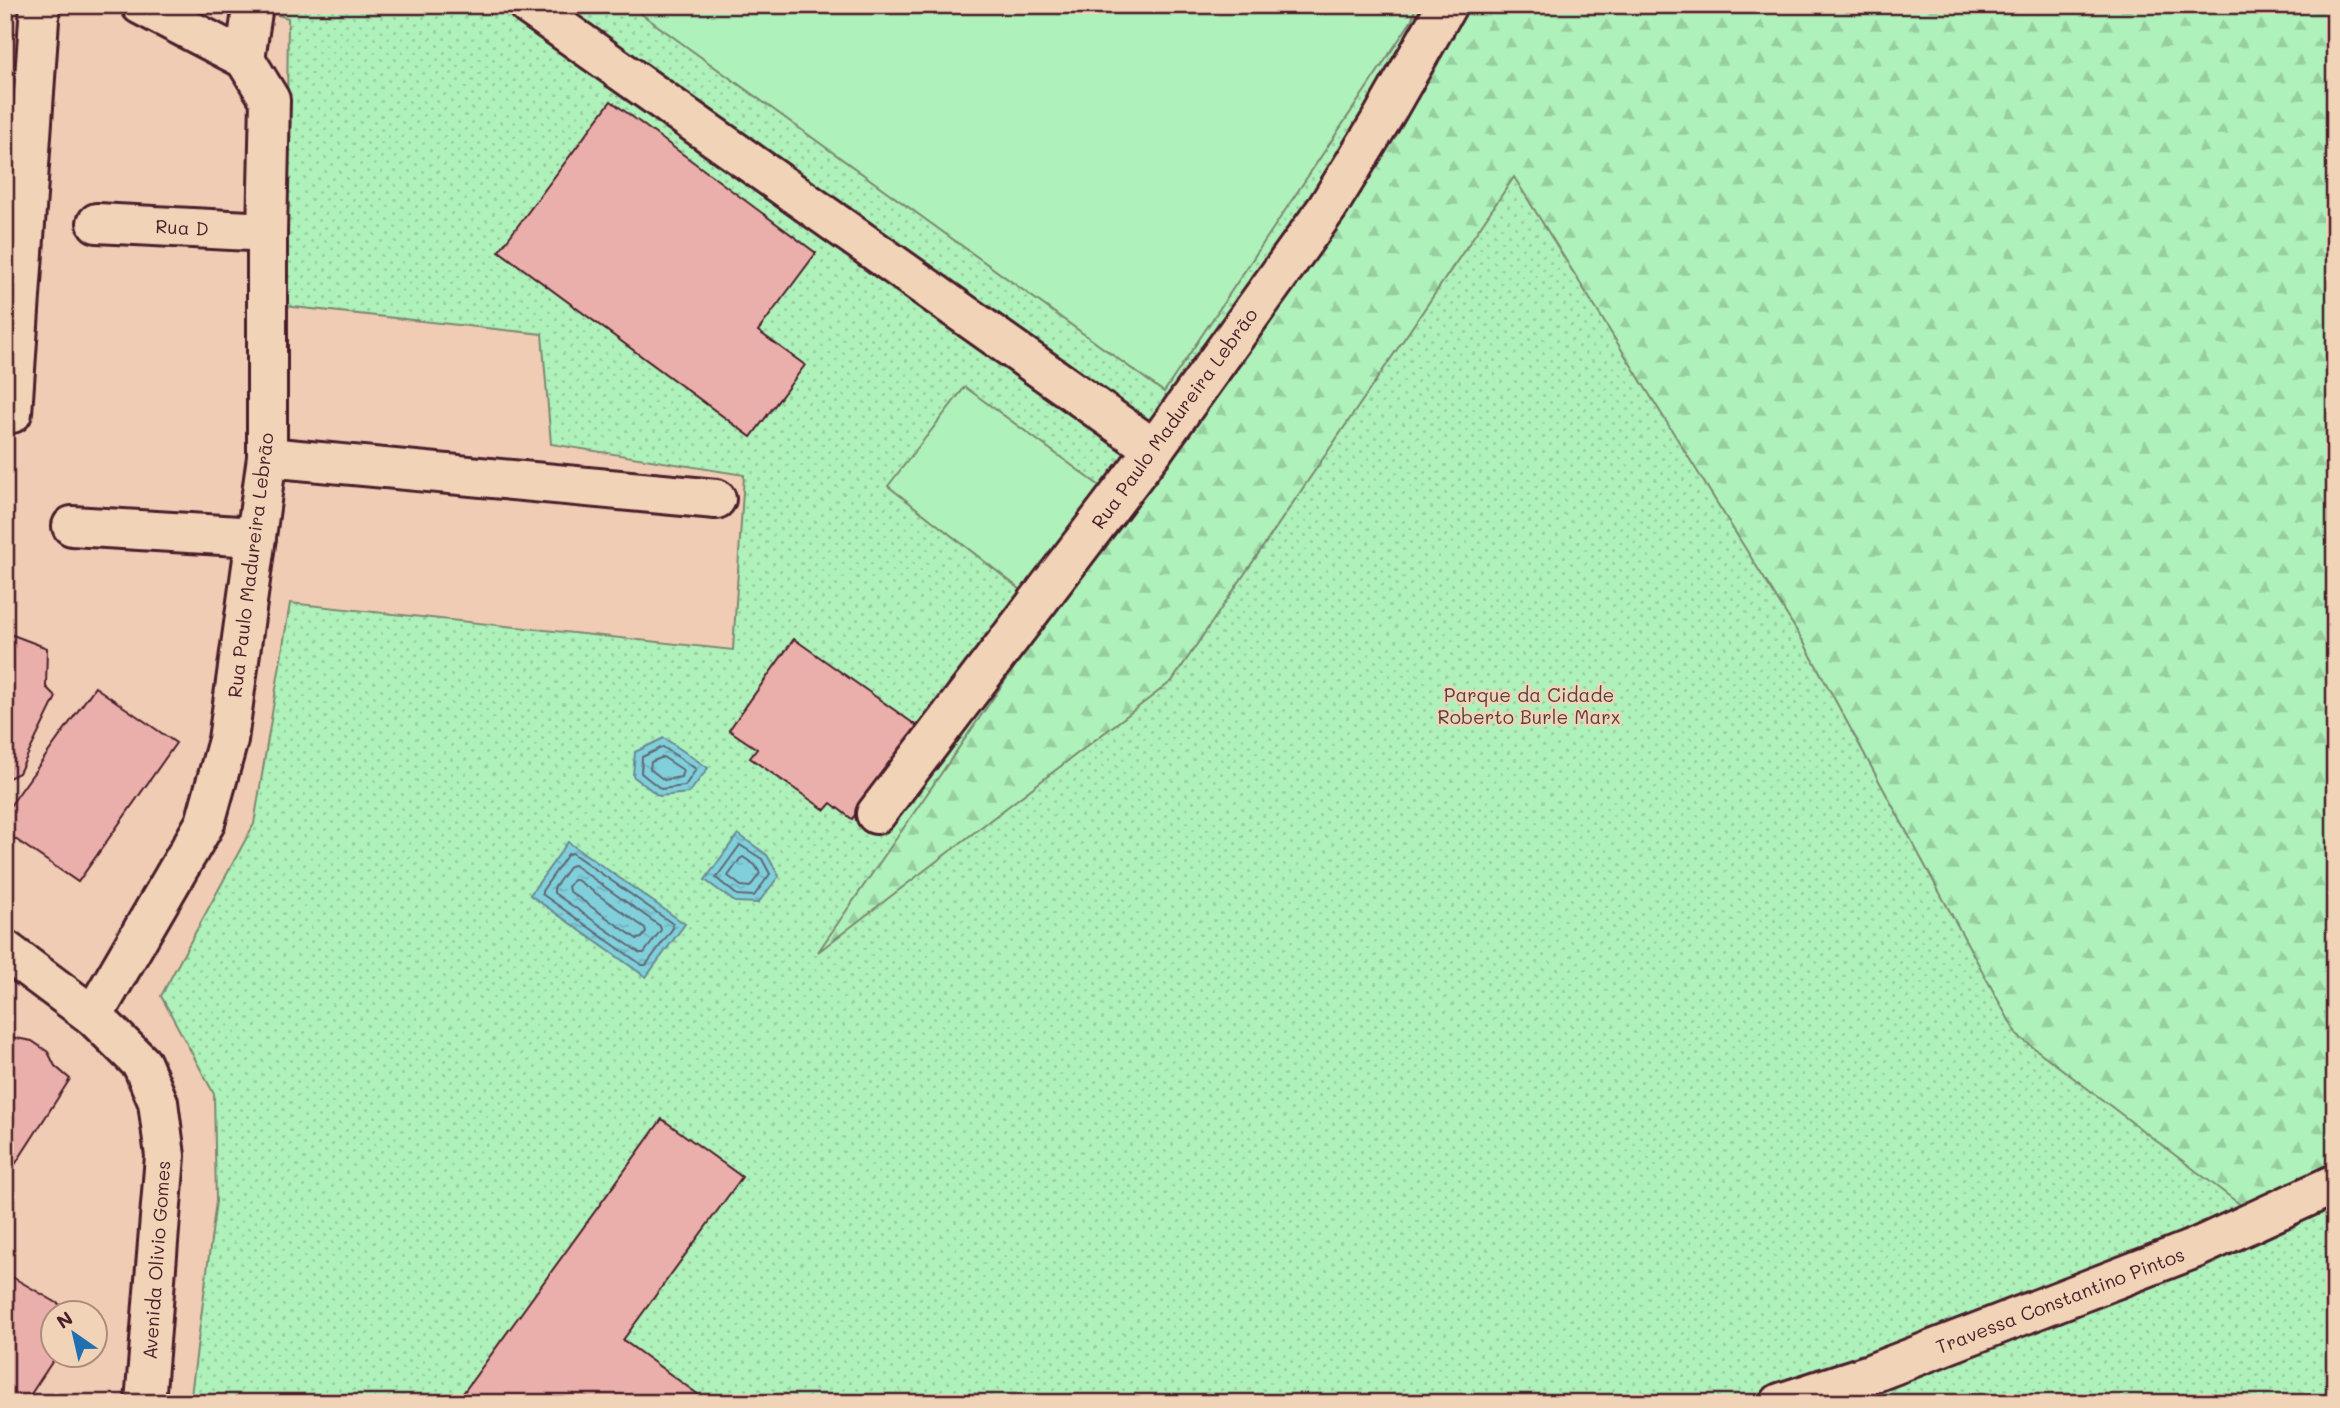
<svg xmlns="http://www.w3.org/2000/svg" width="2340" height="1408" viewBox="0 0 2340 1408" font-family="Mali,sans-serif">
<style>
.green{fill:url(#green-dots);stroke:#7c8872;stroke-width:2}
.forest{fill:url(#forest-firs);stroke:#7c8872;stroke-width:2}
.pitch{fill:#aef1ba;stroke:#7c8872;stroke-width:2}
.water{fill:url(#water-ripples);stroke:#6a8995;stroke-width:2}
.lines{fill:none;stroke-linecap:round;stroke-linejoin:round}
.shore{stroke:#606672;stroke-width:2}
.building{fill:#eaafab;stroke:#4a1f2b;stroke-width:2}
.minor-casing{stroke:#4a1f2b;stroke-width:44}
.major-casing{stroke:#4a1f2b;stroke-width:44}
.minor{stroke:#f1d3b7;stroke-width:38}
.major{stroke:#f1d3b7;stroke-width:38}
.labels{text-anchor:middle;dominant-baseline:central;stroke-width:5;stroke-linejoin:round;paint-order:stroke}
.street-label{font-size:19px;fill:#4a1f2b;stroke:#f1d3b7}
.park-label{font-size:19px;fill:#593e40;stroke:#f1d3b7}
</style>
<defs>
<pattern id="green-dots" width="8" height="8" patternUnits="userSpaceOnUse" patternTransform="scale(1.75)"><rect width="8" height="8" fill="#aef1ba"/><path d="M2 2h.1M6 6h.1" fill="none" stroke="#97cea0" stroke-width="1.8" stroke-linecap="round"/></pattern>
<pattern id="forest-firs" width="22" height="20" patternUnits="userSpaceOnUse" patternTransform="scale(1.75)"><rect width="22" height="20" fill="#aef1ba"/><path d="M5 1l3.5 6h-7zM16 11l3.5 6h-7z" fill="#97cea0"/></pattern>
<pattern id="water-ripples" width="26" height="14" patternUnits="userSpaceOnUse" patternTransform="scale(1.75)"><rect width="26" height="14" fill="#80d0dc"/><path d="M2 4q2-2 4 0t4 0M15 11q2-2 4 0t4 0" fill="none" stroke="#70b2bd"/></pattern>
</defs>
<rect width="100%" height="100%" fill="#f0ccb5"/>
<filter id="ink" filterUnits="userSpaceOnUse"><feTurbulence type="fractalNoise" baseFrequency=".0143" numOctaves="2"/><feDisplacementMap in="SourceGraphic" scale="14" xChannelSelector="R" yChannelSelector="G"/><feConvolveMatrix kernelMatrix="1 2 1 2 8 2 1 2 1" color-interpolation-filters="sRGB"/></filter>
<g filter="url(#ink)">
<!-- green -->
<path class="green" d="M245,5H2335V1403H190L216,1201L214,1094L161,996L254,824L290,603L733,650L744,475L551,444L542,334L285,306L288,18Z"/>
<!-- forest -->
<path class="forest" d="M1449,5H2335V1176L2242,1206L2017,1035L1803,641L1514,177L1172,681L818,952L1331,208Z"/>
<!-- pitch -->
<g class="pitch">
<path d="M629,5H1416L1412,20L1164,392Z"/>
<path d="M965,387L1108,492L1030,597L888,486Z"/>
</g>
<!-- water -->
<g class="water">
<path d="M664,738L708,768L689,793L659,796L633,776L635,752Z"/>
<path d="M738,834L767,855L779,876L758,903L735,902L705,880Z"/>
<path d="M568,842L685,924L646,977L530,895Z"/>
</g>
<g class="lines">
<!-- shore -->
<g class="shore">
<path d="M663,747L696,769L685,786L661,789L641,773L642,757Z"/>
<path d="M663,757L683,770L681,777L664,780L650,769L651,762Z"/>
<path d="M740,845L762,859L770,874L754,896L737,895L716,878Z"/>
<path d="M572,853L673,924V928L646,965H642L542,894V891L568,854Z"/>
<path d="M743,857L755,865L760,873L750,887L741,886L728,876L740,859Z"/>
<path d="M574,865L660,926L661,930L644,953H640L554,893V888L570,866Z"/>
<path d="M573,880H577L645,928L646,932L642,938L637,939L569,891L568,887Z"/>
</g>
</g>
<!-- building -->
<g class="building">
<path d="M611,101L816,253L758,331L805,365L751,437L499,251Z"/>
<path d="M10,634L47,648L46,687L56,697L19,773L5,780V645Z"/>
<path d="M794,639L917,726L852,819L831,803L825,810L750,758L757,749L729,730Z"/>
<path d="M95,687L176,743L78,882L5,832V813Z"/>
<path d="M5,1034L10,1037L32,1041L48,1052L55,1066L70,1079L5,1180Z"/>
<path d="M662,1119L742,1177L623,1340L710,1403H456Z"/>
<path d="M7,1274L76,1314H52V1356H56L25,1403H5Z"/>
</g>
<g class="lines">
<defs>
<g id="minor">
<path d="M141,5L245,59"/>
<path d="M528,5L1154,449"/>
<path d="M97,223L267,232"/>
<path d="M12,413L40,5"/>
<path d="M267,457L716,499"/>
<path d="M72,526L256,537"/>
<path d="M876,814L1154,449L1327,208L1383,117L1447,5"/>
<path d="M93,1016L205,823L228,740L267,457V232L270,100L245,59L253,5"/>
<path d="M1780,1403L1870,1374L2196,1248L2335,1184"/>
</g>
<path id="major" d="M5,950L93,1016L142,1064L158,1102L165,1156L145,1403"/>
</defs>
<!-- minor casing -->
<use href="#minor" class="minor-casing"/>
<!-- major casing -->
<use href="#major" class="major-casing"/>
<!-- minor -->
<use href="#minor" class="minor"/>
<!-- major -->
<use href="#major" class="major"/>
</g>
</g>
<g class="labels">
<!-- street labels -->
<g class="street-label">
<text transform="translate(182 227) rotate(3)">Rua D</text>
<text transform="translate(1174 418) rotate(-54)">Rua Paulo Madureira Lebrão</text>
<text transform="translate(250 565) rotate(-83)">Rua Paulo Madureira Lebrão</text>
<text transform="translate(156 1260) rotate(-86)">Avenida Olivio Gomes</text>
<text transform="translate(2060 1300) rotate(-21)">Travessa Constantino Pintos</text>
</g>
<!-- park labels -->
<g class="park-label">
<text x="1529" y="694">Parque da Cidade<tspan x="1529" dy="22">Roberto Burle Marx</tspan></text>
</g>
</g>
<!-- margin -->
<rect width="2340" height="1408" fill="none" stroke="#f1d3b7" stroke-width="28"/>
<rect x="14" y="14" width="2312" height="1380" fill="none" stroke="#4a1f2b" stroke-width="2.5" filter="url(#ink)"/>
<!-- north arrow -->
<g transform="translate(74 1334) rotate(326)"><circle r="33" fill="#f1d3b7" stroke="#ae8b7f" stroke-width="2"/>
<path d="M0-5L12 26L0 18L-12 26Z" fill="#1f6fb2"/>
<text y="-10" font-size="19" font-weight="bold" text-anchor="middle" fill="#4a1f2b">N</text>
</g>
</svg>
